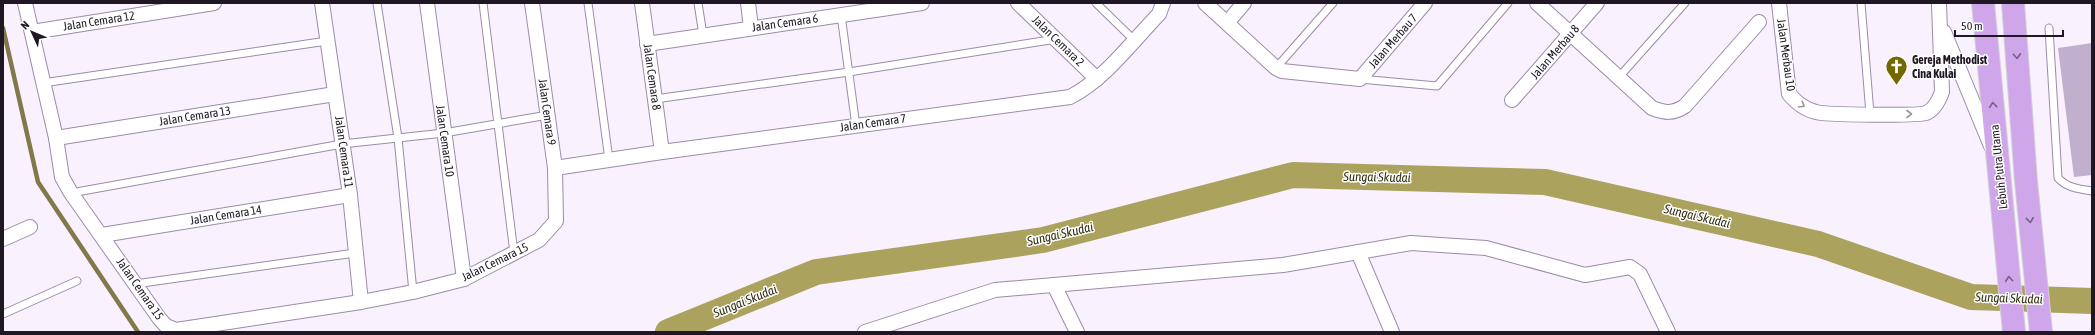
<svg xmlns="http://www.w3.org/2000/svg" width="2095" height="335" viewBox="0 0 2095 335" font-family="'Asap Condensed',sans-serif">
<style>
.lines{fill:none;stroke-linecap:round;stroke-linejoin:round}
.stream{stroke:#81794c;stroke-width:4.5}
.river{stroke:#aba25d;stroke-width:26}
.building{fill:#c1afce}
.lane-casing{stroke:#9c8ba9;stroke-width:9}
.street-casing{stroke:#9c8ba9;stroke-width:16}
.primary-casing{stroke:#d2d1d3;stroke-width:24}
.lane{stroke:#fff;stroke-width:7}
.street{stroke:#fff;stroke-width:14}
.primary{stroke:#d0a6eb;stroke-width:22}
.oneway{stroke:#785f88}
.oneway2{stroke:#9a979c}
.labels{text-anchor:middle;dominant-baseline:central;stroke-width:3;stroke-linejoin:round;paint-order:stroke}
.street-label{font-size:12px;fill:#1f1824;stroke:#fff}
.poi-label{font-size:12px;font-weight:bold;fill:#1f1824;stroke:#fff;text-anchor:start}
.water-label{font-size:13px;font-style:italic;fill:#343011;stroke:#fff}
</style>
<rect width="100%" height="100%" fill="#f9f1fe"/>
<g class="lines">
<!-- stream -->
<path class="stream" d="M3,28L38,182L138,332"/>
<!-- river -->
<path class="river" d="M668,332L816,272L1043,240L1293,175L1545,182L1818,244L1971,297L2092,301"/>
</g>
<!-- building -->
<path class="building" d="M2092,43V175L2074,177L2058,48Z"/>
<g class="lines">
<defs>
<g id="lane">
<path d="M377,3L398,138L413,292"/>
<path d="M483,3L514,253"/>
<path d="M588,3L609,160"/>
<path d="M698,3L703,35"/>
<path d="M1096,3L1134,40"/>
<path d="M1861,3L1870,114"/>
<path d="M841,15L856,126"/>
<path d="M2049,28L2058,178C2067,188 2079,189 2092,191"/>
<path d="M1276,68L1333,3"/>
<path d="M1619,77L1685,3"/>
<path d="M1360,79L1437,86L1508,3"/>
<path d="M43,83L327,41"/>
<path d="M655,99L849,72L1056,39"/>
<path d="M71,193L342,144L444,133L548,115"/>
<path d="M135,284L355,253"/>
<path d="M3,314L77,281"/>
</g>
<g id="street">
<path d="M25,3L56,138L62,177L71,193L159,318L166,326L176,330L361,302L413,292L464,279L539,240L556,221L555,168L532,3"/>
<path d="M322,3L350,195L361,302"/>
<path d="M427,3L464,279"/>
<path d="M642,3L662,152"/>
<path d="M748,3L751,28"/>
<path d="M1018,3L1097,79"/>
<path d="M1205,3L1276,68L1282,71L1360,79L1425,3"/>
<path d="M1537,3L1652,108C1665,113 1673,114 1685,106L1759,22"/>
<path d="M1779,3L1789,94C1797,103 1804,109 1816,112C1825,115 1919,116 1926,113C1934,110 1939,100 1942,92L1939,3"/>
<path d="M1227,23L1244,3"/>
<path d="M32,32L214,3"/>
<path d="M1944,32L1991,146"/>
<path d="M647,44L922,3"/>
<path d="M1512,100L1597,3"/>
<path d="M56,138L335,94"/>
<path d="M555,168L662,152L1070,97C1105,79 1131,43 1159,14L1163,3"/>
<path d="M102,235L350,195"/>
<path d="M3,239L30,227"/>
<path d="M1358,252L1392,332"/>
<path d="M1054,285L1077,332"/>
<path d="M865,332L995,290L1283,265L1411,243L1486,248L1585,275L1630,267L1640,274L1668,332"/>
</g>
<g id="primary">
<path d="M1983,3L2014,332"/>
<path d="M2013,3L2026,181L2041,332"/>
</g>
</defs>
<!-- lane casing -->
<use href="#lane" class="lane-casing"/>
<!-- street casing -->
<use href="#street" class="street-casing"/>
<!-- primary casing -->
<use href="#primary" class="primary-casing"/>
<!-- lane -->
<use href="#lane" class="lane"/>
<!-- street -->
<use href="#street" class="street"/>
<!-- primary -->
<use href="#primary" class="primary"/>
</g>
<!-- one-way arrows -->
<defs><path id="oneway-chevron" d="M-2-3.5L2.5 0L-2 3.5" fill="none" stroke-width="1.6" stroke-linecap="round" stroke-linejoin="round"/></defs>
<g class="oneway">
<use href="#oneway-chevron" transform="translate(2017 56) rotate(86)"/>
<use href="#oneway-chevron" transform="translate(1993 105) rotate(-96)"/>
<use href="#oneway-chevron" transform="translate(2030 220) rotate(84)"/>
<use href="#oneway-chevron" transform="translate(2009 279) rotate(-95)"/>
</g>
<g class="oneway2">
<use href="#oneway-chevron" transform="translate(1802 105) rotate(31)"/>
<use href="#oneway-chevron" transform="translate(1909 114)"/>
</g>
<!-- icons -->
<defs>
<symbol id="church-pin" viewBox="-11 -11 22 30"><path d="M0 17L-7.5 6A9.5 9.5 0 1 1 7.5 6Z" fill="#736800" stroke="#fff"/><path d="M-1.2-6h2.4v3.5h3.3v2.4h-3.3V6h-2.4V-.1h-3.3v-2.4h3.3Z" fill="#fff"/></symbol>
</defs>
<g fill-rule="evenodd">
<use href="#church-pin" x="1884" y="54" width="25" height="34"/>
</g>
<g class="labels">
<!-- street labels -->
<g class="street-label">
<text transform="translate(99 21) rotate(-9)">Jalan Cemara 12</text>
<text transform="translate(785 23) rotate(-8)">Jalan Cemara 6</text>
<text transform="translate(1058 41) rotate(44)">Jalan Cemara 2</text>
<text transform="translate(1393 41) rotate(-49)">Jalan Merbau 7</text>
<text transform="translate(1555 52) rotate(-49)">Jalan Merbau 8</text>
<text transform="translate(1786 55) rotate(82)">Jalan Merbau 10</text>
<text transform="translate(652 77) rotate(82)">Jalan Cemara 8</text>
<text transform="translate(547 112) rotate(82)">Jalan Cemara 9</text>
<text transform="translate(195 116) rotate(-9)">Jalan Cemara 13</text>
<text transform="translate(873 123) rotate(-8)">Jalan Cemara 7</text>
<text transform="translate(445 141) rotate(82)">Jalan Cemara 10</text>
<text transform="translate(344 152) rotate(82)">Jalan Cemara 11</text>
<text transform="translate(1999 167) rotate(-96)">Lebuh Putra Utama</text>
<text transform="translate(226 215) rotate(-9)">Jalan Cemara 14</text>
<text transform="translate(495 262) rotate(-26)">Jalan Cemara 15</text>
<text transform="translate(140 289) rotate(55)">Jalan Cemara 15</text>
</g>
<!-- poi labels -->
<g class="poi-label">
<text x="1912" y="60">Gereja Methodist<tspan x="1912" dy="14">Cina Kulai</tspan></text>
</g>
<!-- water labels -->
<g class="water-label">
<text transform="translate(1377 177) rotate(1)">Sungai Skudai</text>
<text transform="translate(1697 216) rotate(13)">Sungai Skudai</text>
<text transform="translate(1060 234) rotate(-13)">Sungai Skudai</text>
<text transform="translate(2009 298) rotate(2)">Sungai Skudai</text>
<text transform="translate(745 301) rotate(-22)">Sungai Skudai</text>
</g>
</g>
<!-- border -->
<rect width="2095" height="335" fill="none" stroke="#1f1824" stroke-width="8"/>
<!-- north arrow -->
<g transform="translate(32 32) rotate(314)" stroke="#ffffff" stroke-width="3" paint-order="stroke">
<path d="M0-3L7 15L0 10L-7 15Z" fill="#1f1824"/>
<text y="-6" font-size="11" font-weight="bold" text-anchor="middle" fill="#1f1824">N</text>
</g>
<!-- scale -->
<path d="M1955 30v6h108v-6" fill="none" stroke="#1f1824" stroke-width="2"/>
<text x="1961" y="30" font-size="12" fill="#1f1824" stroke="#ffffff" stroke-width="3" paint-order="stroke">50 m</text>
</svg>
